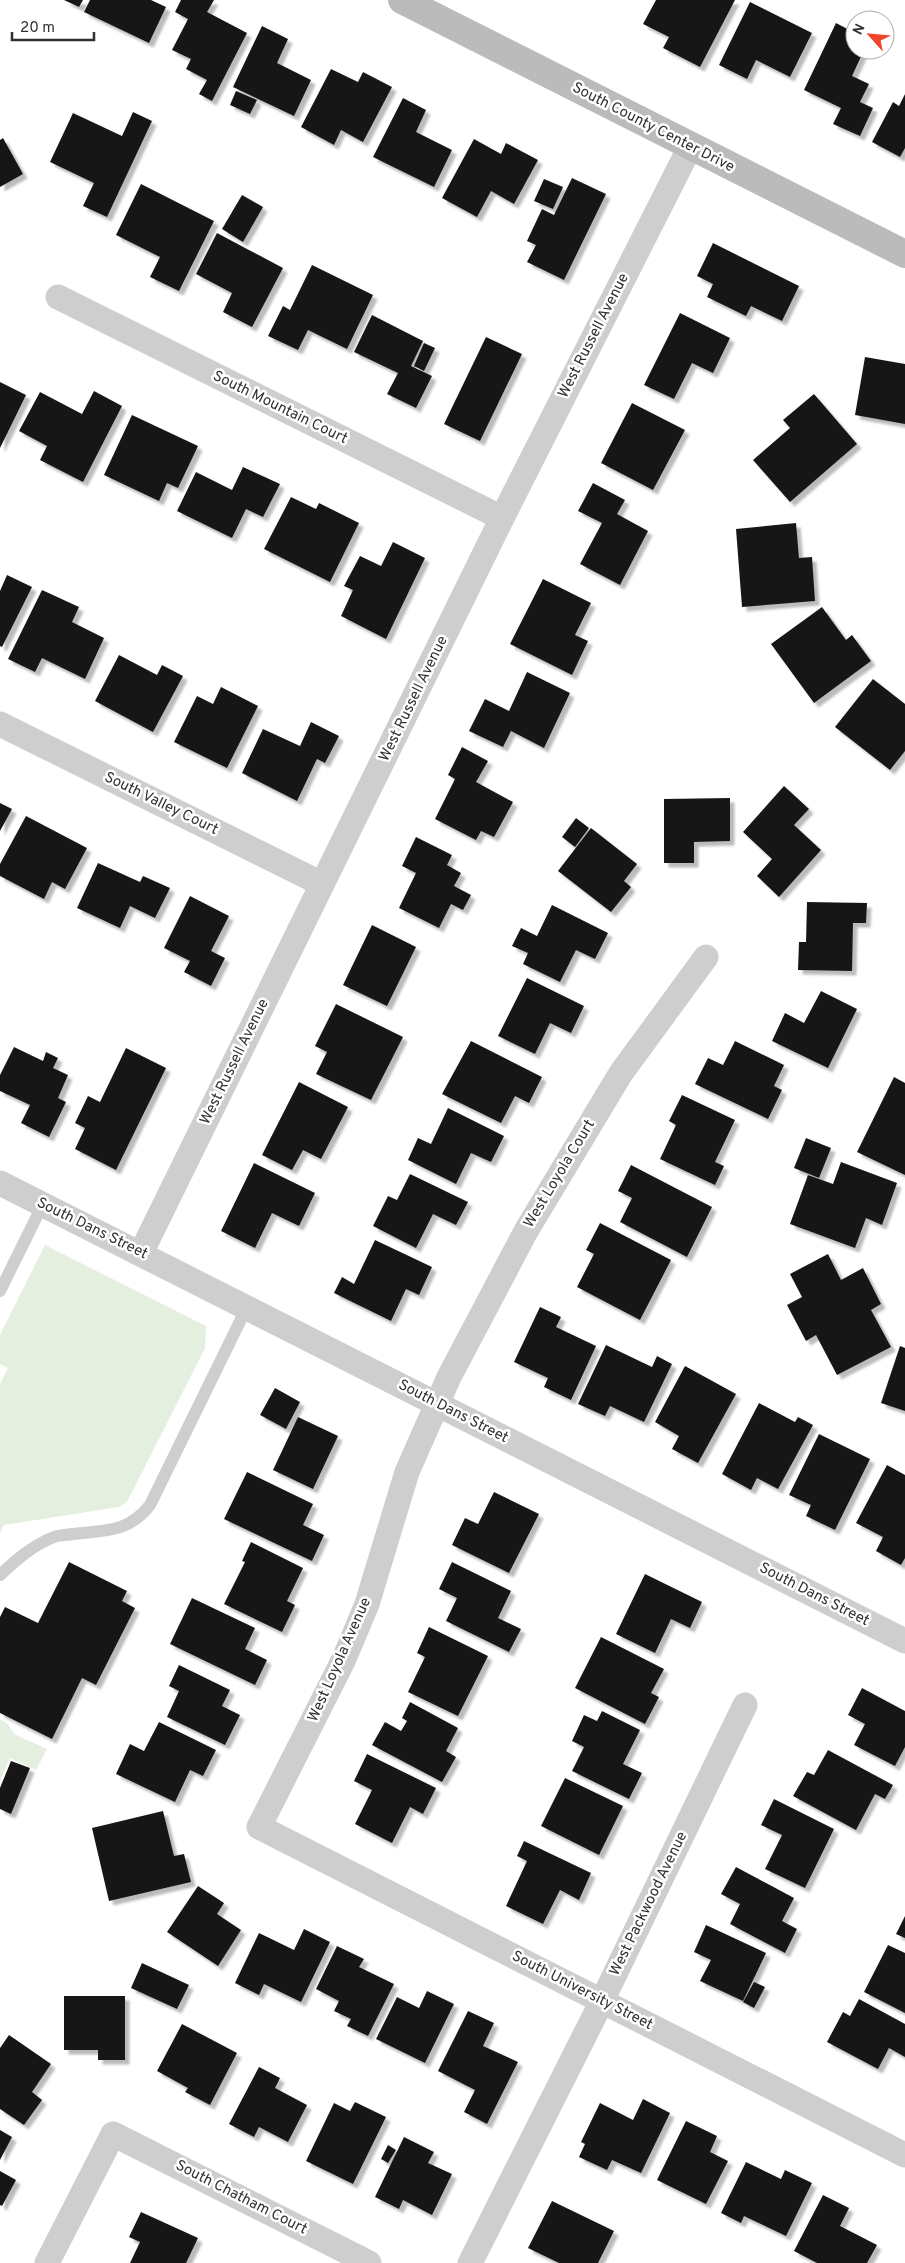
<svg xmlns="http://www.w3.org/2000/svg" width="905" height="2263" viewBox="0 0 905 2263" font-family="Overpass,sans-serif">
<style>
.green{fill:#e4efdf}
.building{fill:#181818;filter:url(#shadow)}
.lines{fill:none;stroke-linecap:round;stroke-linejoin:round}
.lane{stroke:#cecece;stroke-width:12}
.street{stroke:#cecece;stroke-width:25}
.secondary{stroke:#bbb;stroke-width:28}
.labels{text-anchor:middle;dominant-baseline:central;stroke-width:5;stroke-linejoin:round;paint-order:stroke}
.street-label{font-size:15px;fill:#313131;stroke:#fff}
</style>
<defs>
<filter id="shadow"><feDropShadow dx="4.5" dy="4.5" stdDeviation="1" flood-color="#0004"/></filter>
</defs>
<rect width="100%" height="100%" fill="#fff"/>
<!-- green -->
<g class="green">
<path d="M45,1245L206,1326L205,1348L127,1502L119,1507L4,1525L0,1533V1384L8,1368L0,1364V1335Z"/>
<path d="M0,1719L8,1724L14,1734L47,1749L36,1770L10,1758L0,1781Z"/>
</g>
<!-- building -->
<g class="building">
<path d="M64,0H83L79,7Z"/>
<path d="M90,0H151L166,7L149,43L84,12Z"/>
<path d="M181,0H214L207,12L247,33L212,101L199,94L207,80L186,69L191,59L172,50L188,19L175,12Z"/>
<path d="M656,0H735L700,67L663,48L669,37L643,24Z"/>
<path d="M750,2L812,33L790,77L756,60L747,79L719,65Z"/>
<path d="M836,23L855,33V50H864L852,76L869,84L860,102L873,108L860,136L833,124L841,108L804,90Z"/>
<path d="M262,26L288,39L277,63L311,80L294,116L233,87Z"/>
<path d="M331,69L358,82L363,72L392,87L363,142L341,130L334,145L301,127Z"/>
<path d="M236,91L257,100L250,114L230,105Z"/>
<path d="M905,94V148L900,157L872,142L893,102L899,106Z"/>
<path d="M403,98L426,110L416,132L452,150L434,187L373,157Z"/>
<path d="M133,112L152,121L107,217L83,206L94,183L50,162L73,113L122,136Z"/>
<path d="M3,138L23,174L0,187V140Z"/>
<path d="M474,139L501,154L506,143L538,160L514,204L491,191L477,217L442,198Z"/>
<path d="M572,178L606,194L564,280L527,262L536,245L527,241L542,209L554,215Z"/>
<path d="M544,179L563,187L553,209L534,201Z"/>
<path d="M141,184L214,221L179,291L150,277L160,257L116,235Z"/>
<path d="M242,195L263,207L243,242L222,229Z"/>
<path d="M217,233L283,268L252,327L223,312L232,293L196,274Z"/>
<path d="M713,243L799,286L782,321L751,306L746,316L707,297L713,284L697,276Z"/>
<path d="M312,265L373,295L347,349L308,330L298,350L268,336L283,306L290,310Z"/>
<path d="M680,313L730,338L713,373L692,363L674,399L644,385Z"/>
<path d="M372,315L423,341L411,366L432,376L416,408L387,394L398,373L354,352Z"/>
<path d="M486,337L522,354L480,441L444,424Z"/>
<path d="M424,343L435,348L424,371L414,366Z"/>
<path d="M865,357L905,364V424L855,415Z"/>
<path d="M0,382L26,395L0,448Z"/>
<path d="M94,391L122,406L83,482L40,460L47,446L19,431L40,392L82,414Z"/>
<path d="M814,394L857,444L790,502L753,460L790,428L783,420Z"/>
<path d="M632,403L685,430L653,490L601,463Z"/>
<path d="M132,415L198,446L178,488L167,483L159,501L104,475Z"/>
<path d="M243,467L280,484L263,517L246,509L232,538L177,511L196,472L232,490Z"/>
<path d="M593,483L625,500L617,514L648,531L620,585L580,564L602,523L578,511Z"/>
<path d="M291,497L316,509L319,503L359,523L330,582L264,549Z"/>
<path d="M796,523L799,558L812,557L815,601L742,607L736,529Z"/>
<path d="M393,542L425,558L386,639L341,616L353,590L344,586L360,556L381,566Z"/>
<path d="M7,575L32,587L2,647L0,646V591Z"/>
<path d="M543,579L591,603L575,635L588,641L572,675L510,644Z"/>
<path d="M42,590L79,607L72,622L104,638L85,679L42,658L35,672L8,659Z"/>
<path d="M822,607L846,640L852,635L871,661L814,703L771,644Z"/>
<path d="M119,655L157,675L162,665L183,676L153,732L95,701Z"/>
<path d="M527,672L570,693L544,748L511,731L503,747L469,731L485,699L509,711Z"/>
<path d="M873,679L905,704V751L890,770L835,727Z"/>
<path d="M221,687L258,706L227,768L174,742L197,696L213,704Z"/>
<path d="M311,722L339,736L325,763L317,759L297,801L242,773L263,729L300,746Z"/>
<path d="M462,747L488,761L476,782L513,802L494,837L481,831L476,840L435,819L455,779L448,775Z"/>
<path d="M784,786L809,809L794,825L821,850L779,897L757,876L772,859L743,832Z"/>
<path d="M730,798V841L694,842V863H664V799Z"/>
<path d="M0,803L12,809L0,831Z"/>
<path d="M26,816L87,848L65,889L52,882L44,899L0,876V864Z"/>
<path d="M576,818L589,828L575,847L562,837Z"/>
<path d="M591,828L637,864L624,881L631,887L611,912L558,871Z"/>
<path d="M416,837L452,855L447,865L461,873L454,886L471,895L463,910L451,904L439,928L399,908L416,873L402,866Z"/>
<path d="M98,863L140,882L143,876L170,888L155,918L130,906L120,928L77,908Z"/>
<path d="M190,896L229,916L211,951L225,958L211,986L184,972L190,961L164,948Z"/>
<path d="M807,902L867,903L866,923H853L852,971L798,970L799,942H806Z"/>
<path d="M552,905L608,933L595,959L576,950L560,982L523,964L528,953L512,946L521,928L537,936Z"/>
<path d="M372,925L416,947L387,1006L343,985Z"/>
<path d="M527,978L584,1006L571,1033L550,1023L535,1054L498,1036Z"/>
<path d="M821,991L857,1009L828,1068L772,1041L785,1013L804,1023Z"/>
<path d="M336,1004L403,1037L371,1100L316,1074L327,1052L315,1046Z"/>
<path d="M471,1041L542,1077L529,1103L515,1096L501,1123L442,1094Z"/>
<path d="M735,1041L784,1065L774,1086L782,1090L768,1119L695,1084L708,1058L723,1065Z"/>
<path d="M14,1047L43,1061L46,1052L58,1058L53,1068L68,1075L58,1098L66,1102L49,1137L21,1123L30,1105L0,1091V1075Z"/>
<path d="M126,1048L166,1068L116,1170L75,1149L85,1128L75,1123L88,1096L100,1102Z"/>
<path d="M894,1077L905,1083V1175L857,1152Z"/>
<path d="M299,1082L348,1107L321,1159L303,1150L292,1170L262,1155Z"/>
<path d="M682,1095L735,1120L715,1162L724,1166L715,1185L660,1159L676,1125L669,1121Z"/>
<path d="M448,1108L504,1136L491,1162L471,1153L456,1184L408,1160L418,1138L431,1144Z"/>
<path d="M806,1138L831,1148L819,1178L794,1168Z"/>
<path d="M841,1162L897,1183L882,1225L866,1218L855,1248L790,1224L808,1175L833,1184Z"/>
<path d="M254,1163L315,1193L299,1226L272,1213L255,1248L221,1231Z"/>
<path d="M631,1165L712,1207L687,1257L620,1222L632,1198L618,1191Z"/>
<path d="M410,1174L468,1202L456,1225L433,1214L416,1248L373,1226L388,1196L397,1200Z"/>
<path d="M600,1223L671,1260L640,1320L577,1287L594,1254L586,1250Z"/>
<path d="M375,1240L432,1267L419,1295L406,1289L391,1321L334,1293L342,1277L354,1284Z"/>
<path d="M828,1254L841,1280L863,1268L881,1304L871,1310L891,1347L837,1375L816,1335L806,1341L787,1305L802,1297L790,1274Z"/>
<path d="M540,1307L561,1317L556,1327L596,1346L571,1400L544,1387L548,1378L514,1362Z"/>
<path d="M606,1345L652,1367L657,1356L672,1364L644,1422L610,1406L605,1416L578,1404Z"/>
<path d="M900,1346L905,1348V1411L881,1403Z"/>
<path d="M685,1366L736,1394L698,1463L672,1449L679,1436L655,1422Z"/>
<path d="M275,1388L300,1402L286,1429L260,1415Z"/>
<path d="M759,1403L795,1422L798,1417L813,1425L778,1489L757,1478L751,1490L722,1474Z"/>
<path d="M298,1417L338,1436L313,1489L273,1470Z"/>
<path d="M819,1434L870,1459L835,1530L806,1516L811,1505L789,1495Z"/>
<path d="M887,1465L905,1475V1558L901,1565L876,1551L883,1537L856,1523Z"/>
<path d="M247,1472L313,1504L303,1525L324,1535L312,1561L224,1519Z"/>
<path d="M494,1492L539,1514L509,1573L452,1545L465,1518L478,1524Z"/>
<path d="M251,1542L303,1568L287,1601L295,1605L282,1632L224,1604L245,1562L242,1561Z"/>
<path d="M69,1562L127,1591L122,1601L135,1608L96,1685L82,1678L52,1739L0,1713V1617L5,1607L38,1623Z"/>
<path d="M452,1562L511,1591L498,1618L521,1629L509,1652L446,1621L457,1598L439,1589Z"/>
<path d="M645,1574L702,1602L690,1628L671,1619L655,1653L616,1634Z"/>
<path d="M192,1598L255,1628L245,1649L267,1660L255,1685L170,1644Z"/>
<path d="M429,1627L488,1656L458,1716L408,1692L425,1657L417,1653Z"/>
<path d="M601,1637L664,1669L651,1693L659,1697L645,1724L575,1688Z"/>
<path d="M179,1665L230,1690L222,1706L240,1715L225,1745L167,1717L179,1691L169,1686Z"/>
<path d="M862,1688L905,1711V1747L895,1766L854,1745L865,1724L848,1715Z"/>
<path d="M410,1702L458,1728L446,1751L456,1757L442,1782L372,1745L385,1722L401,1731L407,1721L402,1718Z"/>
<path d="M602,1711L640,1730L623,1764L642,1773L629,1799L572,1771L584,1747L572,1741L584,1715L597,1721Z"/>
<path d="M159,1722L216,1750L203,1776L190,1770L175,1802L116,1774L130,1744L144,1751Z"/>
<path d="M828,1750L893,1785L885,1799L875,1794L856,1830L793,1796L807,1772L814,1775Z"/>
<path d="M367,1754L436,1788L423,1814L410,1807L392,1843L355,1824L372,1790L354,1781Z"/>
<path d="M11,1761L30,1768L11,1814L0,1809V1788Z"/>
<path d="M565,1778L623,1806L599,1855L541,1826Z"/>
<path d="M774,1799L834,1829L805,1888L765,1869L782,1835L761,1825Z"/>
<path d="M163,1811L174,1856L184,1854L191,1882L109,1901L92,1828Z"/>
<path d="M524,1841L591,1873L579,1900L560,1890L543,1924L506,1906L527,1861L517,1856Z"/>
<path d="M736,1867L794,1898L782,1921L797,1929L785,1953L730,1924L740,1904L721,1894Z"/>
<path d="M198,1886L224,1903L217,1914L241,1930L218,1966L167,1932Z"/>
<path d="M905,1916V1938L896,1934Z"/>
<path d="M706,1925L766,1953L743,2001L700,1981L711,1960L694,1952Z"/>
<path d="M304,1929L330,1942L301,2002L264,1984L259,1995L235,1983L259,1933L294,1950Z"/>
<path d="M888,1945L905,1953V2013L864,1992Z"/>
<path d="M337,1946L364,1959L359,1967L394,1984L368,2036L347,2026L351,2019L334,2011L339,2001L316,1989Z"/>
<path d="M142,1963L189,1985L177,2009L131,1988Z"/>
<path d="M754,1982L765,1987L754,2008L743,2002Z"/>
<path d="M427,1991L454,2004L425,2063L376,2039L397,1997L419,2008Z"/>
<path d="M64,1996H125V2060H98V2050H64Z"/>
<path d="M859,1999L905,2024V2057L889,2048L878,2069L827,2042L843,2012L850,2016Z"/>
<path d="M468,2011L494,2023L483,2046L518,2062L487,2124L464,2112L475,2090L438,2071Z"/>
<path d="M182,2024L237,2053L210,2105L185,2092L188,2088L157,2071Z"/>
<path d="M9,2035L51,2064L32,2092L42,2100L24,2125L0,2109V2048Z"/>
<path d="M259,2067L280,2078L275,2088L307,2105L288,2142L259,2127L254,2137L229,2124Z"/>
<path d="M643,2099L670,2113L641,2173L612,2160L607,2170L579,2157L585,2144L581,2142L600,2103L633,2120Z"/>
<path d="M355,2102L386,2117L353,2184L306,2161L334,2103L350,2111Z"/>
<path d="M686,2121L717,2136L710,2152L728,2161L706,2204L657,2180Z"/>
<path d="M0,2130L12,2137L0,2160Z"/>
<path d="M404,2137L434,2152L428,2163L452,2174L432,2215L403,2200L399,2209L375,2197Z"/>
<path d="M388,2145L396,2150L388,2163L381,2159Z"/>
<path d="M746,2162L781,2179L785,2170L812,2183L786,2236L744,2216L741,2223L721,2213Z"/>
<path d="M0,2171L16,2180L2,2206L0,2205Z"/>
<path d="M823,2195L849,2208L840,2226L877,2245L867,2263H817L794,2251Z"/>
<path d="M552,2201L614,2231L598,2263H559L528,2248Z"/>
<path d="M141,2212L198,2238L186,2263H130L140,2242L129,2237Z"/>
</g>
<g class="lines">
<!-- lane -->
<g class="lane">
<path d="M0,1291L43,1204"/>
<path d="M0,1575C16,1560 33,1545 54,1537C59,1535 67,1535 73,1534C106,1530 128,1533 150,1505L247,1307"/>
</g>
<!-- street -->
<g class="street">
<path d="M58,297L502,518"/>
<path d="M0,724L322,884"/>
<path d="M706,957L621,1073L526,1231L449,1377L407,1472L367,1604L344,1659L259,1827L905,2155"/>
<path d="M0,1183L905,1641"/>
<path d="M141,1253L502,518L690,147"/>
<path d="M47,2263L113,2134L369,2263"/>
<path d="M470,2263L602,2001L745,1705"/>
</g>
<!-- secondary -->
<path class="secondary" d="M402,0L905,254"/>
</g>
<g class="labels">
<!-- street labels -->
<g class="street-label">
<text transform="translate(653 128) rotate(27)">South County Center Drive</text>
<text transform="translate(594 336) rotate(-63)">West Russell Avenue</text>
<text transform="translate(280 408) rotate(26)">South Mountain Court</text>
<text transform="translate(414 699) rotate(-64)">West Russell Avenue</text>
<text transform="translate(161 804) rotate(26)">South Valley Court</text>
<text transform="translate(235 1062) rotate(-64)">West Russell Avenue</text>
<text transform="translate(560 1174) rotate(-59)">West Loyola Court</text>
<text transform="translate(92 1229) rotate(26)">South Dans Street</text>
<text transform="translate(453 1412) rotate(27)">South Dans Street</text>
<text transform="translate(814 1595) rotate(27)">South Dans Street</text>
<text transform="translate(340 1660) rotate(-66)">West Loyola Avenue</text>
<text transform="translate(649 1904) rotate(-64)">West Packwood Avenue</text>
<text transform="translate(582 1991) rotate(27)">South University Street</text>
<text transform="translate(241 2198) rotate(27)">South Chatham Court</text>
</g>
</g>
<!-- north arrow -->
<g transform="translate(870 35) rotate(297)"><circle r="24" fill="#ffffff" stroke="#adadad"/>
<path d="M0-4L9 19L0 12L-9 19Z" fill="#f0452c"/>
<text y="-8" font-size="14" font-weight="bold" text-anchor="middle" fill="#313131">N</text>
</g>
<!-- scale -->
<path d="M12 32v8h82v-8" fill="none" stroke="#313131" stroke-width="2.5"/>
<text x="20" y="32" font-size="15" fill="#313131" stroke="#ffffff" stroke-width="4" paint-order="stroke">20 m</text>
</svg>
